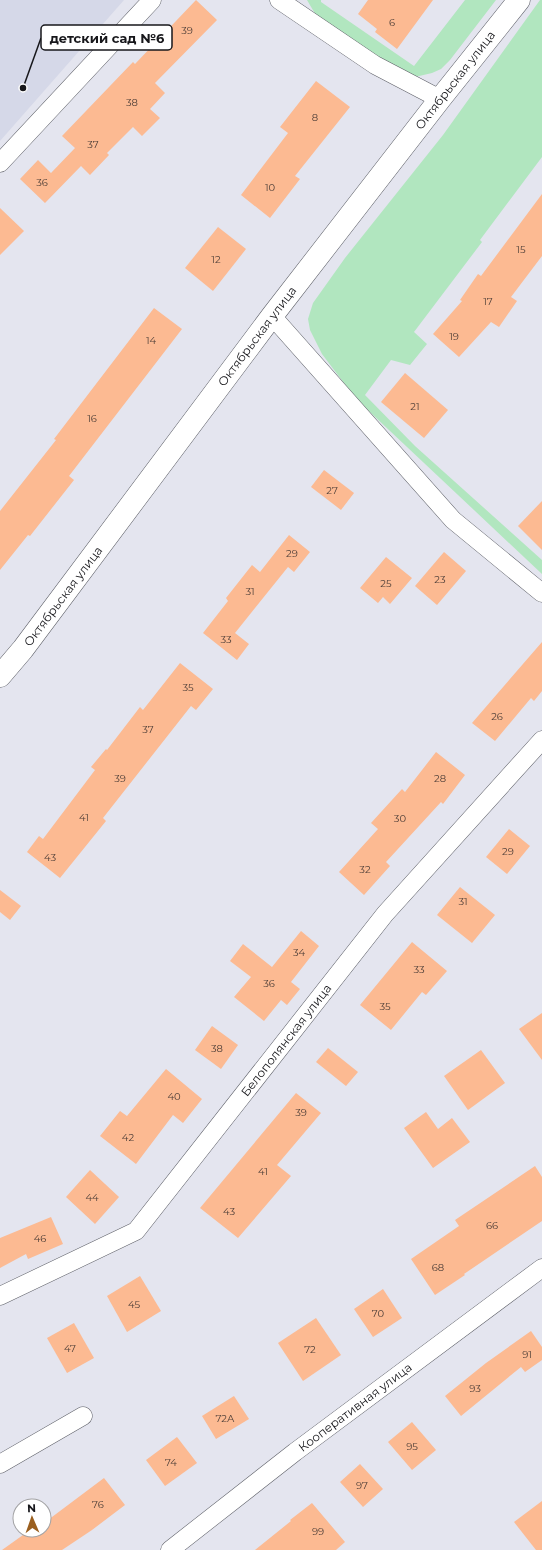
<svg xmlns="http://www.w3.org/2000/svg" width="542" height="1550" viewBox="0 0 542 1550" font-family="Montserrat,sans-serif">
<style>
.built{fill:#d5d8e8}
.green{fill:#b1e6bf}
.building{fill:#fcba92}
.lines{fill:none;stroke-linecap:round;stroke-linejoin:round}
.street-casing{stroke:#5c5e66;stroke-width:19}
.secondary-casing{stroke:#5c5e66;stroke-width:23}
.street{stroke:#fff;stroke-width:18}
.secondary{stroke:#fff;stroke-width:22}
.labels{text-anchor:middle;dominant-baseline:central;stroke-width:3;stroke-linejoin:round;paint-order:stroke}
.number-label{font-size:10px;fill:#504039}
.street-label{font-size:12px;fill:#17171b;stroke:#fff}
.leader{fill:none;stroke:#17171b;stroke-width:1.5}
.callout-dot{fill:#17171b;stroke:#fff;stroke-width:1.5}
.callout{fill:#fff;stroke:#17171b;stroke-width:1.5}
.callout-label{font-size:13px;text-anchor:middle;font-weight:bold;fill:#17171b}
</style>
<rect width="100%" height="100%" fill="#e4e5ef"/>
<!-- built -->
<path class="built" d="M0,0H124L0,141Z"/>
<!-- green -->
<g class="green">
<path d="M307,0H321V2L414,66L465,0H496L450,60L441,69L432,73L415,77L369,52L317,17Z"/>
<path d="M540,0H542V157L480,240L482,242L414,332L427,344L410,365L391,360L365,395L415,446L542,560V574L356,399L322,354L310,330L308,319L313,303L345,258L443,135Z"/>
</g>
<!-- building -->
<g class="building">
<path d="M196,0L217,20L155,83L165,93L150,109L160,118L142,136L133,127L107,153L109,155L90,175L81,166L45,203L20,179L38,160L51,173L75,148L62,136L133,62L135,64Z"/>
<path d="M368,0H433L397,49L375,32L377,29L358,14Z"/>
<path d="M316,81L350,107L295,176L300,179L270,218L241,195L288,133L280,127Z"/>
<path d="M542,194V256L511,297L517,301L499,327L491,322L459,357L433,334L462,301L460,300L478,274L481,276Z"/>
<path d="M0,208L24,231L0,255Z"/>
<path d="M218,227L246,249L213,291L185,268Z"/>
<path d="M154,308L182,329L69,476L74,480L30,536L28,535L0,570V511L56,440L54,439Z"/>
<path d="M405,373L448,410L424,438L381,402Z"/>
<path d="M324,470L354,493L341,510L311,487Z"/>
<path d="M542,501V550L518,526Z"/>
<path d="M289,535L310,552L294,572L288,567L235,633L249,644L237,660L203,633L228,601L226,598L252,565L260,572Z"/>
<path d="M444,552L466,571L437,605L415,586Z"/>
<path d="M386,557L412,578L390,604L383,597L378,603L360,588Z"/>
<path d="M542,642V691L534,701L531,698L495,741L472,723Z"/>
<path d="M180,663L213,689L196,710L191,706L103,818L106,821L60,878L27,852L39,836L43,839L95,770L91,767L106,749L107,750L140,707L143,710Z"/>
<path d="M436,752L465,775L443,804L441,802L386,862L390,866L364,895L339,872L378,829L371,823L402,789L405,792Z"/>
<path d="M509,829L530,846L507,874L486,857Z"/>
<path d="M460,887L495,915L472,943L437,915Z"/>
<path d="M0,890L21,906L10,920L0,912Z"/>
<path d="M301,931L319,946L291,982L300,989L287,1005L281,1000L264,1021L234,997L251,977L230,961L243,944L272,967Z"/>
<path d="M412,942L447,971L426,995L422,992L391,1030L360,1005Z"/>
<path d="M542,1013V1060L519,1029Z"/>
<path d="M212,1026L238,1045L221,1069L195,1050Z"/>
<path d="M328,1048L358,1072L346,1086L316,1062Z"/>
<path d="M481,1050L505,1083L468,1110L444,1076Z"/>
<path d="M166,1069L202,1099L183,1123L173,1115L136,1164L100,1136L120,1111L127,1116Z"/>
<path d="M296,1093L321,1113L277,1165L291,1176L238,1238L200,1208Z"/>
<path d="M426,1112L438,1129L452,1118L470,1142L433,1168L404,1128Z"/>
<path d="M535,1166L542,1177V1221L464,1274L465,1275L435,1295L411,1259L459,1226L455,1220Z"/>
<path d="M90,1170L119,1197L95,1224L66,1197Z"/>
<path d="M51,1217L63,1244L28,1259L26,1254L0,1268V1238Z"/>
<path d="M140,1276L161,1311L127,1332L107,1296Z"/>
<path d="M383,1289L402,1318L373,1337L354,1309Z"/>
<path d="M316,1318L341,1355L303,1381L278,1343Z"/>
<path d="M74,1323L94,1358L67,1373L47,1338Z"/>
<path d="M531,1331L542,1347V1360L525,1372L521,1367L461,1416L445,1396L486,1363Z"/>
<path d="M234,1396L249,1419L216,1439L202,1416Z"/>
<path d="M412,1422L436,1450L412,1470L388,1442Z"/>
<path d="M177,1437L197,1463L165,1486L146,1460Z"/>
<path d="M360,1464L383,1489L363,1507L340,1482Z"/>
<path d="M104,1478L125,1505L92,1530L62,1550H2L30,1530H44V1523Z"/>
<path d="M542,1501V1550H536L514,1522Z"/>
<path d="M312,1503L345,1542L336,1550H255L291,1521L290,1520Z"/>
</g>
<g class="lines">
<defs>
<g id="street">
<path d="M279,0L375,65L440,99"/>
<path d="M0,163L152,0"/>
<path d="M272,316L453,520L542,593"/>
<path d="M0,1296L136,1231L385,914L542,740"/>
<path d="M0,1464L83,1416"/>
<path d="M170,1550L295,1452L542,1268"/>
</g>
<path id="secondary" d="M0,676L23,649L272,316L440,99L519,0"/>
</defs>
<!-- street casing -->
<use href="#street" class="street-casing"/>
<!-- secondary casing -->
<use href="#secondary" class="secondary-casing"/>
<!-- street -->
<use href="#street" class="street"/>
<!-- secondary -->
<use href="#secondary" class="secondary"/>
</g>
<g class="labels">
<!-- number labels -->
<g class="number-label">
<text x="392" y="22">6</text>
<text x="187" y="30">39</text>
<text x="132" y="102">38</text>
<text x="315" y="117">8</text>
<text x="93" y="144">37</text>
<text x="42" y="182">36</text>
<text x="270" y="187">10</text>
<text x="521" y="249">15</text>
<text x="216" y="259">12</text>
<text x="488" y="301">17</text>
<text x="454" y="336">19</text>
<text x="151" y="340">14</text>
<text x="415" y="406">21</text>
<text x="92" y="418">16</text>
<text x="332" y="490">27</text>
<text x="292" y="553">29</text>
<text x="440" y="579">23</text>
<text x="386" y="583">25</text>
<text x="250" y="591">31</text>
<text x="226" y="639">33</text>
<text x="188" y="687">35</text>
<text x="497" y="716">26</text>
<text x="148" y="729">37</text>
<text x="120" y="778">39</text>
<text x="440" y="778">28</text>
<text x="84" y="817">41</text>
<text x="400" y="818">30</text>
<text x="508" y="851">29</text>
<text x="50" y="857">43</text>
<text x="365" y="869">32</text>
<text x="463" y="901">31</text>
<text x="299" y="952">34</text>
<text x="419" y="969">33</text>
<text x="269" y="983">36</text>
<text x="385" y="1006">35</text>
<text x="217" y="1048">38</text>
<text x="174" y="1096">40</text>
<text x="301" y="1112">39</text>
<text x="128" y="1137">42</text>
<text x="263" y="1171">41</text>
<text x="92" y="1197">44</text>
<text x="229" y="1211">43</text>
<text x="492" y="1225">66</text>
<text x="40" y="1238">46</text>
<text x="438" y="1267">68</text>
<text x="134" y="1304">45</text>
<text x="378" y="1313">70</text>
<text x="70" y="1348">47</text>
<text x="310" y="1349">72</text>
<text x="527" y="1354">91</text>
<text x="475" y="1388">93</text>
<text x="225" y="1418">72А</text>
<text x="412" y="1446">95</text>
<text x="171" y="1462">74</text>
<text x="362" y="1485">97</text>
<text x="98" y="1504">76</text>
<text x="318" y="1531">99</text>
</g>
<!-- street labels -->
<g class="street-label">
<text transform="translate(455 80) rotate(-52)">Октябрьская улица</text>
<text transform="translate(257 336) rotate(-53)">Октябрьская улица</text>
<text transform="translate(63 596) rotate(-53)">Октябрьская улица</text>
<text transform="translate(286 1040) rotate(-52)">Белополянская улица</text>
<text transform="translate(355 1407) rotate(-37)">Кооперативная улица</text>
</g>
</g>
<!-- callouts -->
<path class="leader" d="M23 88L41 38"/>
<circle class="callout-dot" cx="23" cy="88" r="4"/>
<rect class="callout" x="41" y="25" width="131" height="25" rx="4"/>
<g class="callout-label">
<text x="107" y="43">детский сад №6</text>
</g>
<!-- north arrow -->
<g transform="translate(32 1518) rotate(358)"><circle r="19" fill="#ffffff" stroke="#a2a2a4"/>
<path d="M0-3L7 15L0 10L-7 15Z" fill="#9a5f1f"/>
<text y="-6" font-size="11" font-weight="bold" text-anchor="middle" fill="#17171b">N</text>
</g>
</svg>
